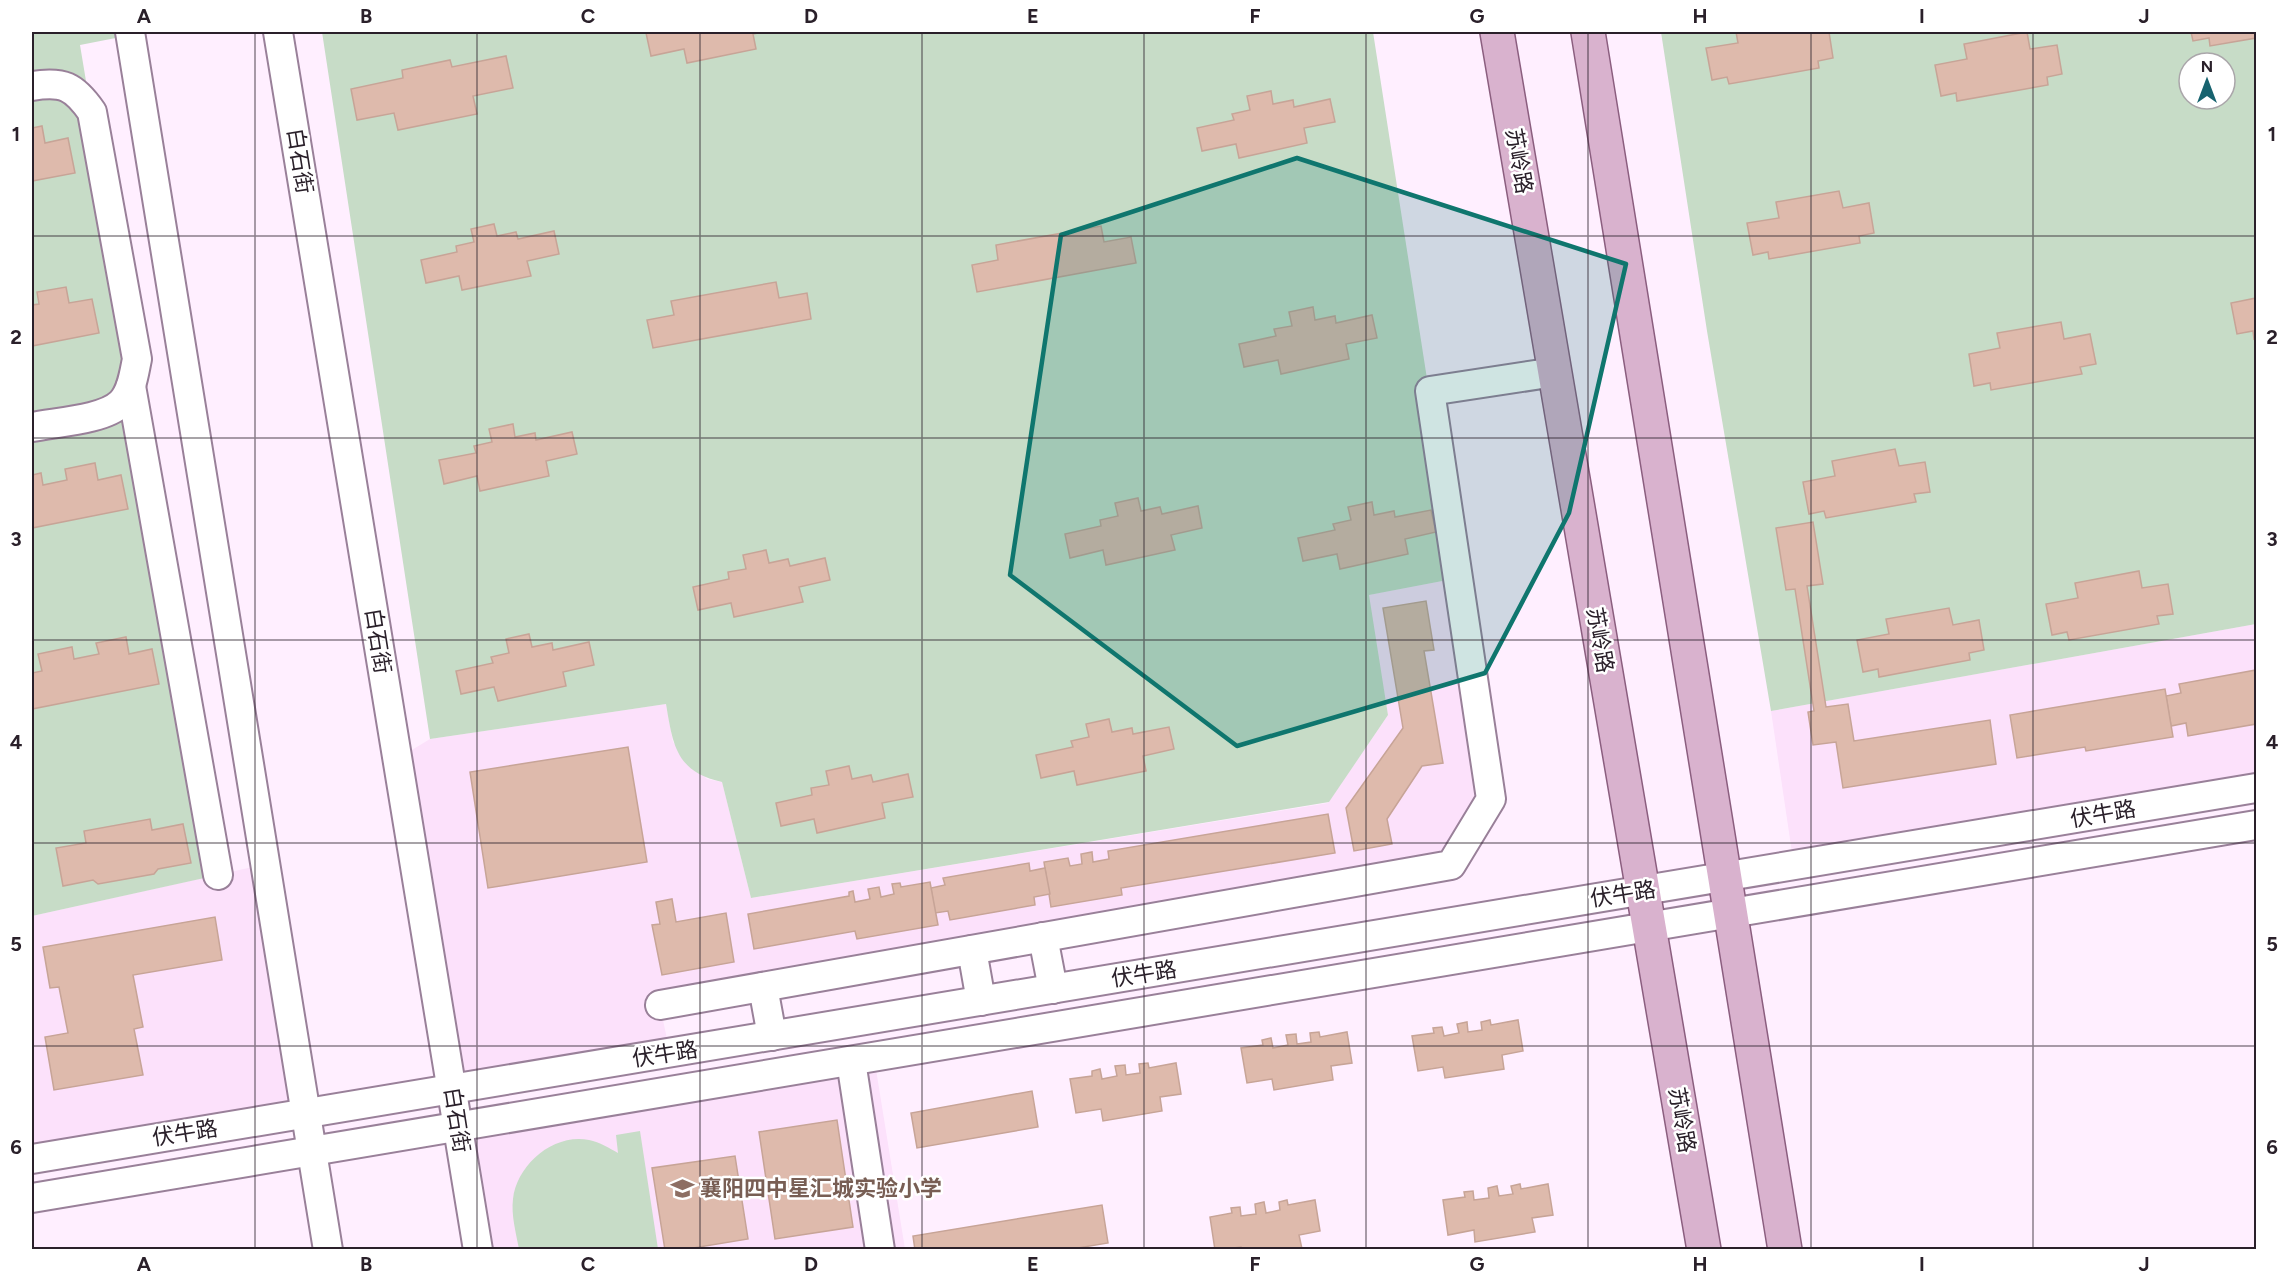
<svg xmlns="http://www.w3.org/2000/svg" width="2288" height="1281" viewBox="0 0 2288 1281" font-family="Figtree,'Noto Sans SC',sans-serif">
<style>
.built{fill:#fce1fb}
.grass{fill:#c7dcc7;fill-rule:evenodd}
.building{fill:#debaac;stroke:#c7a497;stroke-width:1.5}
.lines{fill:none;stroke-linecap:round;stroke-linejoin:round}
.minor-casing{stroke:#998099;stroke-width:32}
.major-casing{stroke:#8b5e7f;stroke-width:36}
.minor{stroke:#fff;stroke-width:28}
.major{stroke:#d9b2ce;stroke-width:33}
.marked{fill:#0f766e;fill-opacity:0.2;stroke:#0f766e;stroke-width:4.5;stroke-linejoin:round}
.grid{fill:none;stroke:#2a202a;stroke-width:1.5;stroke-opacity:0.55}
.labels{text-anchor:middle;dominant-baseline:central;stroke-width:5;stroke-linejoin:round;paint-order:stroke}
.street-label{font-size:22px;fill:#2a202a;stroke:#fff}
.education-label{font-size:22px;font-weight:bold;fill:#785e54;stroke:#fff;text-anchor:start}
.neatline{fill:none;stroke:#2a202a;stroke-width:2}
.grid-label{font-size:20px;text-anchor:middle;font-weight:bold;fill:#2a202a}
</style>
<rect width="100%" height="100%" fill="#ffefff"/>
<!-- built -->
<g class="built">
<path d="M1458,578L1491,799L1451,865L660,1006L670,1053L452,1089L397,759L430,739L666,704L673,742L707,779L722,782L751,898L1328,803L1388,715L1368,595Z"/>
<path d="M2256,624V788L1794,866L1771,711Z"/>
<path d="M266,864L307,1113L32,1159V916Z"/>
<path d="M874,1057L905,1249H478L458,1127Z"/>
</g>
<!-- grass -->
<g class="grass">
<path d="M32,32H130L131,35L80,45L218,875L32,916Z"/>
<path d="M322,32H1373L1458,578L1369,595L1388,715L1329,802L751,898L722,782C676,772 673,745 666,704L430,739Z"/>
<path d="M1661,32H2256V624L1771,711L1707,331ZM2189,63H2225V99H2189Z"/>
<path d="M640,1131L658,1249H519C516,1233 511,1215 513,1199C517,1165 553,1133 589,1140C600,1142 609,1148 618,1153L616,1135Z"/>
</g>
<!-- building -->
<g class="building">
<path d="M653,32H763L753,34L756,49L687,63L684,49L651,56L646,33Z"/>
<path d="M1736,32H1829L1833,58L1818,61L1819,68L1729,84L1727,77L1712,80L1706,48L1738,43Z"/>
<path d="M2027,32L2030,49L2057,45L2062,74L2047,77L2048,85L1957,101L1956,93L1941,96L1935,65L1967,59L1964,44Z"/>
<path d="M2191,32H2256V38L2210,46L2209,38L2193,41Z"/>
<path d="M506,56L513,88L473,96L477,114L398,130L394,113L357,120L351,89L403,78L402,70L450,60L452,67Z"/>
<path d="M1271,91L1273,104L1293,100L1294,107L1330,99L1335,122L1304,128L1307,143L1239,158L1236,144L1202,151L1197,128L1234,120L1232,114L1250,110L1247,96Z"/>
<path d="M42,126L45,143L68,138L75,173L32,181V128Z"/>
<path d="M1839,191L1843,208L1869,203L1874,233L1859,236L1860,243L1769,259L1768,252L1753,255L1747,223L1779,218L1776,202Z"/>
<path d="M494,224L497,236L516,232L518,239L554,231L559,254L527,261L531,276L462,290L459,276L426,283L421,260L457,252L456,246L474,242L471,229Z"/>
<path d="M1101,226L1104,242L1131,237L1136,263L977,292L972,265L998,260L996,245Z"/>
<path d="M776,282L779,298L807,293L811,319L653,348L647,320L674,315L671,301Z"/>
<path d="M66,287L69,303L92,299L99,333L32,346V305L39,304L37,292Z"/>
<path d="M2256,298V338L2254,339L2253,331L2237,334L2231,303Z"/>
<path d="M1313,307L1315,320L1335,316L1336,323L1372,315L1377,338L1346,344L1349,359L1281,374L1278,360L1244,367L1239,344L1276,336L1274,329L1292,326L1289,312Z"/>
<path d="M2061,322L2064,339L2090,334L2096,364L2080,367L2082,374L1991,390L1990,383L1974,386L1969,354L2000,348L1997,333Z"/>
<path d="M513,424L515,437L535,433L536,440L572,432L577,454L546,461L549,476L480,491L477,476L444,484L439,460L476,453L474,446L492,442L489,429Z"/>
<path d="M1895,449L1899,466L1925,462L1930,492L1914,494L1916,502L1826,518L1824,511L1809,514L1803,482L1835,476L1832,461Z"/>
<path d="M95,463L98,480L121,475L128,509L32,528V475L41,473L43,485L67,480L65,469Z"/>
<path d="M1138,498L1141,511L1160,507L1162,514L1198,506L1202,528L1171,535L1175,550L1106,565L1103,550L1070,558L1065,534L1101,526L1100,520L1118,516L1115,503Z"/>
<path d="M1372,502L1374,515L1394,511L1395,517L1431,510L1436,532L1405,539L1408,554L1340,569L1337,554L1303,561L1298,538L1335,530L1333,524L1351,520L1348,507Z"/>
<path d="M1813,522L1823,584L1807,586L1826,707L1848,704L1854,741L1990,720L1996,764L1843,788L1836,742L1813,745L1808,712L1814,711L1795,589L1786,590L1776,528Z"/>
<path d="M766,550L769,563L788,559L790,566L825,558L830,580L799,587L803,602L734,617L731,603L698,610L693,587L729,579L728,572L746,569L743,555Z"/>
<path d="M2139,571L2142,588L2168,584L2173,614L2157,616L2159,624L2069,640L2067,632L2052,635L2046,604L2078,598L2075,583Z"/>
<path d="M1426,601L1434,650L1424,651L1443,763L1422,766L1387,819L1392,844L1354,851L1346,808L1403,728L1383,608Z"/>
<path d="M1949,608L1953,625L1979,620L1984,650L1969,653L1970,660L1879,677L1878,669L1863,672L1857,640L1889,634L1886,619Z"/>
<path d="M529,634L532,647L552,643L553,650L589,642L594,665L563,672L566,686L498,701L494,687L461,694L456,671L493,663L491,657L509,653L506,639Z"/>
<path d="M126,637L129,654L152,649L159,684L32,709V673L42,671L38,654L72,647L74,659L99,654L96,643Z"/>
<path d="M2256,670V724L2188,736L2186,723L2171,726L2166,696L2181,693L2179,684Z"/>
<path d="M2165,689L2173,737L2086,751L2085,747L2017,758L2010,715Z"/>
<path d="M1109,719L1112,732L1132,728L1133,734L1169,727L1174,749L1143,756L1146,771L1077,785L1074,771L1041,778L1036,755L1073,747L1071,741L1089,737L1086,724Z"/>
<path d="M628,747L647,862L488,888L470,772Z"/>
<path d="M849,766L852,779L871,775L873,782L908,774L913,797L882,803L885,818L817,833L814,819L781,826L776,803L812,795L811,788L829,785L826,771Z"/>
<path d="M1328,814L1335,853L1121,888L1122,895L1051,907L1044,862L1068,858L1070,866L1082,864L1081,854L1092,852L1093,862L1109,859L1108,851Z"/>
<path d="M150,819L152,830L183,824L191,863L158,869L154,874L98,884L93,880L63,886L56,848L86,843L84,831Z"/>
<path d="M1029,863L1030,871L1045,868L1050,894L1034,897L1035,905L950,920L948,911L935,913L931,888L945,885L943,878Z"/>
<path d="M930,882L938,925L857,939L855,931L754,949L748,914L849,896V892L853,891L855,902L870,899L868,889L879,887L881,897L894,894L892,884L900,883L901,887Z"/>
<path d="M672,899L676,922L726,913L734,962L662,975L652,925L660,924L656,902Z"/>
<path d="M215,917L222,960L133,975L143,1027L134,1029L143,1075L54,1090L45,1037L68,1033L59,987L50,988L43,947Z"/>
<path d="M1490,1020L1491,1025L1518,1020L1523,1051L1502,1055L1504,1069L1445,1078L1443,1067L1418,1071L1412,1036L1434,1033L1433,1028L1442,1027L1444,1036L1459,1033L1457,1024L1467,1022L1468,1032L1482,1030L1481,1022Z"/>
<path d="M1319,1032L1320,1037L1347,1032L1352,1063L1331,1066L1333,1080L1274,1090L1272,1079L1247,1083L1241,1048L1263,1045L1262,1040L1271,1038L1273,1048L1288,1045L1286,1035L1296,1034L1297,1044L1311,1042L1310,1033Z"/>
<path d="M1148,1063L1149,1068L1176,1063L1181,1094L1160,1097L1162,1111L1103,1121L1101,1109L1076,1113L1070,1079L1092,1076V1071L1100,1069L1102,1079L1117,1076L1115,1066L1125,1065L1126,1075L1140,1073L1139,1064Z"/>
<path d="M1032,1091L1038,1127L917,1148L911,1113Z"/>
<path d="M837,1120L853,1227L775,1239L759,1132Z"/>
<path d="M735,1156L748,1239L681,1250H665L652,1168Z"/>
<path d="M1520,1184L1521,1189L1548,1184L1553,1215L1532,1218L1535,1232L1475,1242L1474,1230L1448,1235L1443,1200L1465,1197L1464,1192L1473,1191L1474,1200L1489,1198L1488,1188L1497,1186L1499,1196L1513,1194L1511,1186Z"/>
<path d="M1287,1200L1288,1205L1315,1200L1320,1231L1299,1235L1302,1249L1241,1250V1247L1215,1250L1210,1217L1232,1213L1231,1208L1240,1207L1241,1216L1256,1214L1255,1204L1264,1202L1266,1213L1280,1210L1279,1202Z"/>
<path d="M1102,1205L1108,1243L1066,1250H915L913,1236Z"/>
</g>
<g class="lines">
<defs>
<g id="minor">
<path d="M130,32L328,1250"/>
<path d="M278,32L478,1250"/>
<path d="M32,86C63,81 74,86 92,112L137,359C134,373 132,392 121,403C104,420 56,422 32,427"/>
<path d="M131,386L218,875"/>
<path d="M1043,937L1053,989"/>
<path d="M972,950L981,1001"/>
<path d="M763,987L772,1036"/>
<path d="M660,1005L1451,865L1491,799L1430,391L1555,372"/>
<path d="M851,1061L880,1250"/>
<path d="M32,1159L2256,788"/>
<path d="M32,1198L2256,825"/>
</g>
<g id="major">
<path d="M1497,32L1704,1250"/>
<path d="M1588,32L1785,1250"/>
</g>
</defs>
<!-- minor casing -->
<use href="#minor" class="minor-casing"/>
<!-- major casing -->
<use href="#major" class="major-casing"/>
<!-- minor -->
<use href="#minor" class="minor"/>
<!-- major -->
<use href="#major" class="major"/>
</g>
<!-- marked area -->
<path class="marked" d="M1297,158L1626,264L1569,513L1485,673L1237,746L1010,575L1061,235Z"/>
<!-- grid -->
<path class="grid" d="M255,32V1250M477,32V1250M700,32V1250M922,32V1250M1144,32V1250M1366,32V1250M1588,32V1250M1811,32V1250M2033,32V1250M32,236H2256M32,438H2256M32,640H2256M32,843H2256M32,1046H2256"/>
<!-- icons -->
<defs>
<symbol id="school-bare" viewBox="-9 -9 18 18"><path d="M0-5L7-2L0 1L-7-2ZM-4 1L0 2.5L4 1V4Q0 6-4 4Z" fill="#8d6e63" stroke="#fff" stroke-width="2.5" paint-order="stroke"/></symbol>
</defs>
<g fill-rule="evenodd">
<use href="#school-bare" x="666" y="1172" width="33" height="33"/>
</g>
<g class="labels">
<!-- street labels -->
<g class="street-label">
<text transform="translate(300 161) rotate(81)">白石街</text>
<text transform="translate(1519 161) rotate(80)">苏岭路</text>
<text transform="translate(1600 640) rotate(80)">苏岭路</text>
<text transform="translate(378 641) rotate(81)">白石街</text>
<text transform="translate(2103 814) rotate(-10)">伏牛路</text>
<text transform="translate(1623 894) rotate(-9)">伏牛路</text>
<text transform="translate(1144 974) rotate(-9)">伏牛路</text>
<text transform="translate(665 1054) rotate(-9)">伏牛路</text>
<text transform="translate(457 1120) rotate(81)">白石街</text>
<text transform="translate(1682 1120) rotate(80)">苏岭路</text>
<text transform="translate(185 1133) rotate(-9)">伏牛路</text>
</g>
<!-- education labels -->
<g class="education-label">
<text x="700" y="1188">襄阳四中星汇城实验小学</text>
</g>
</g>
<!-- border -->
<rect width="2288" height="1281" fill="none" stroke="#ffffff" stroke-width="66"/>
<!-- north arrow -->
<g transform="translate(2207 81)"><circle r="28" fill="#ffffff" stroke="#aaa6aa" stroke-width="1.5"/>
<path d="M0-4.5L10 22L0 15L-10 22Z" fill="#17636f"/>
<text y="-9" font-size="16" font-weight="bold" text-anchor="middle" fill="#2a202a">N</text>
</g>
<rect x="33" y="33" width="2222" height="1215" class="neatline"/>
<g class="grid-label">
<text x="144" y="23">A</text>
<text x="366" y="23">B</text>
<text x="588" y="23">C</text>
<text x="811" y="23">D</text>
<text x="1033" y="23">E</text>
<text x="1255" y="23">F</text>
<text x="1477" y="23">G</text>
<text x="1700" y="23">H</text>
<text x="1922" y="23">I</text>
<text x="2144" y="23">J</text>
<text x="16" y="141">1</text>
<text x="2272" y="141">1</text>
<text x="16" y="344">2</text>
<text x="2272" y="344">2</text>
<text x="16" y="546">3</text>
<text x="2272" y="546">3</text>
<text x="16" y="749">4</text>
<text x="2272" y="749">4</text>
<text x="16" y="951">5</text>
<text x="2272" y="951">5</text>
<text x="16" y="1154">6</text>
<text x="2272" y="1154">6</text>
<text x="144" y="1271">A</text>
<text x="366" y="1271">B</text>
<text x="588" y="1271">C</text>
<text x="811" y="1271">D</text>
<text x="1033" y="1271">E</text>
<text x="1255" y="1271">F</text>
<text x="1477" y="1271">G</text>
<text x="1700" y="1271">H</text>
<text x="1922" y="1271">I</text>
<text x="2144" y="1271">J</text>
</g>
</svg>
